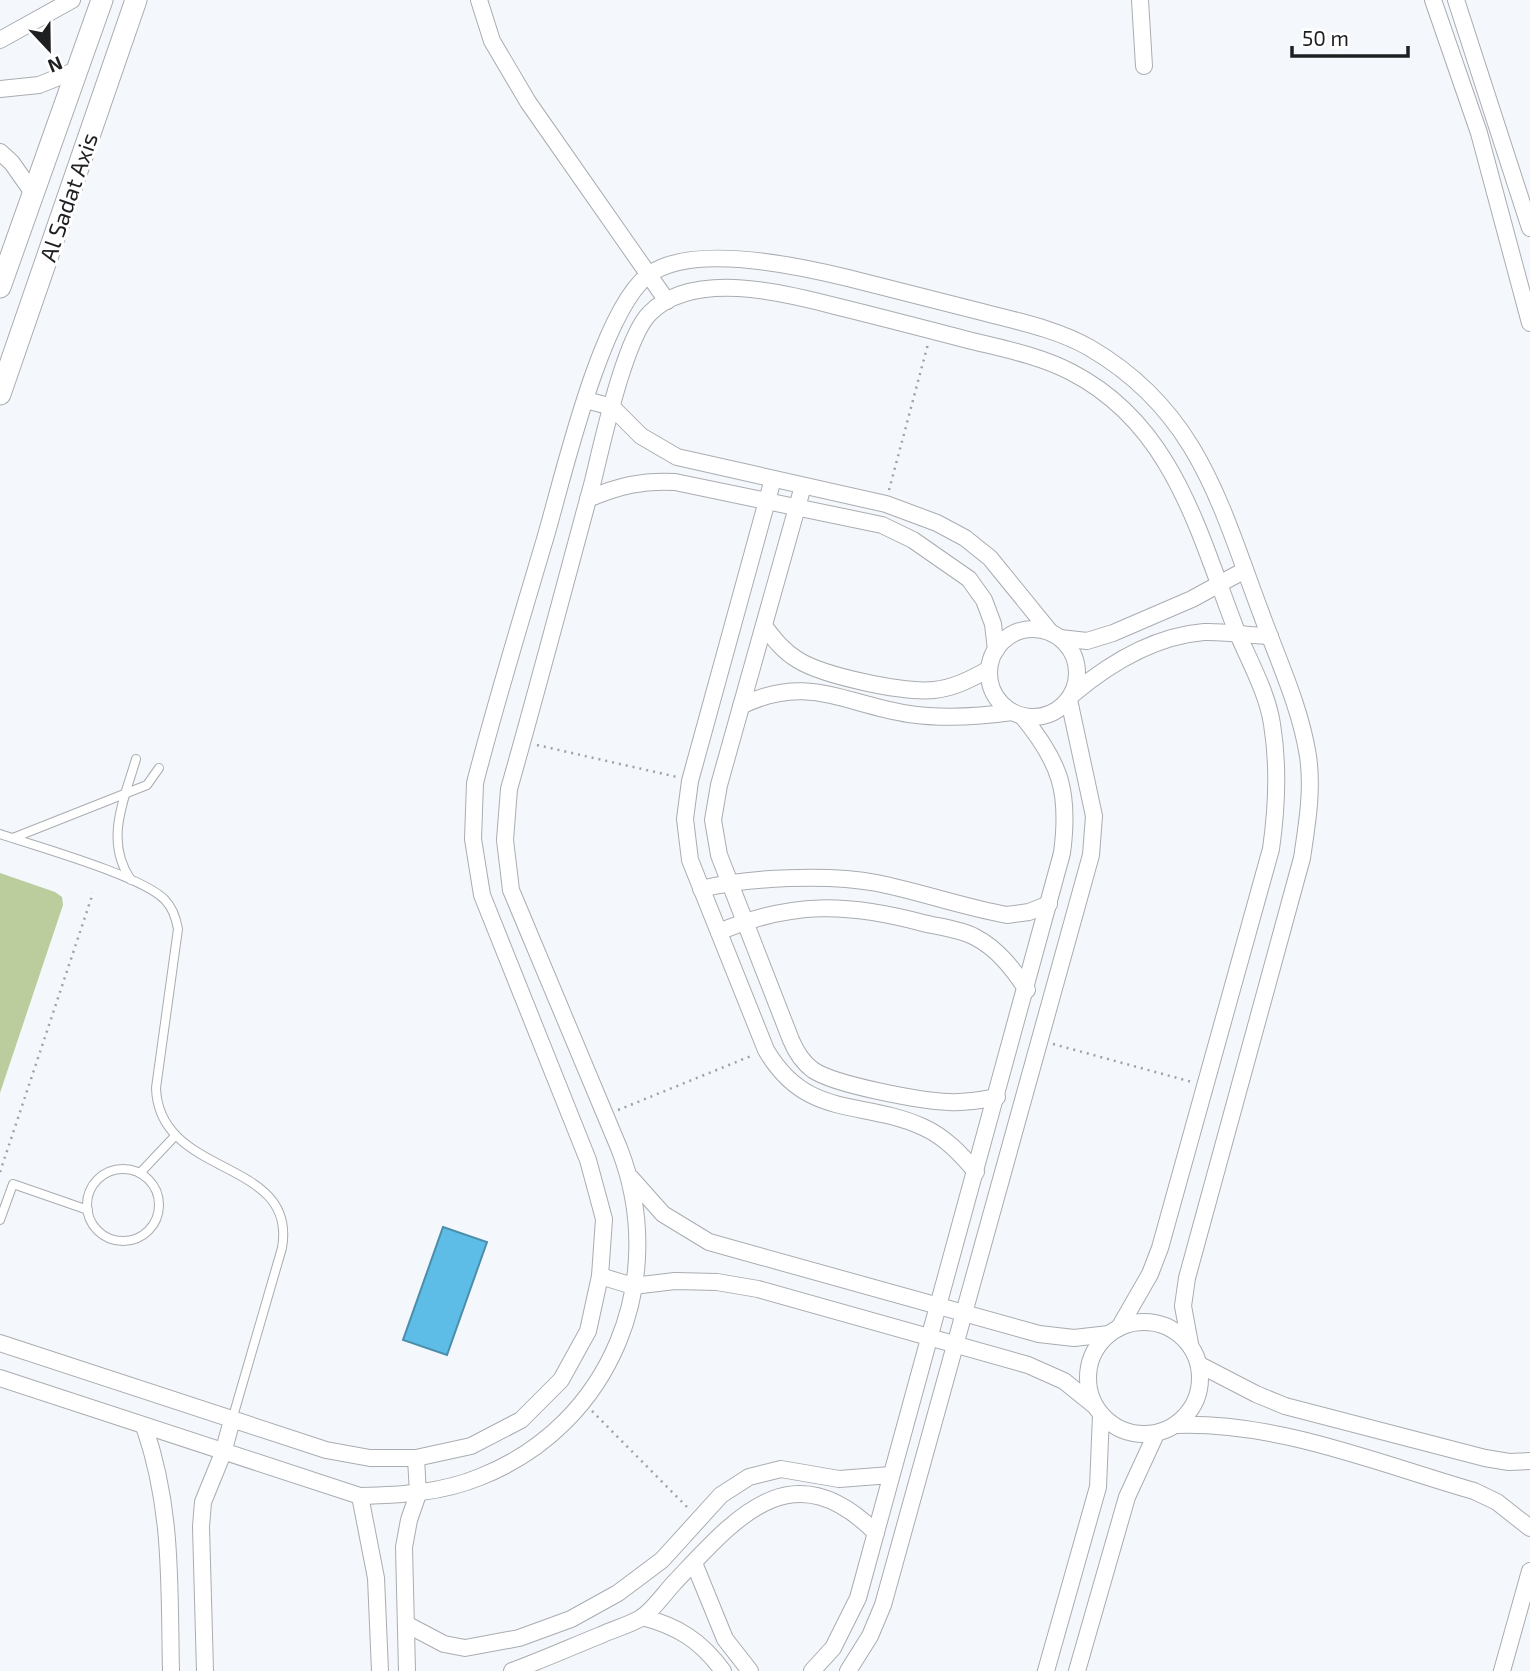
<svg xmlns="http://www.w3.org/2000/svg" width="1530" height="1671" viewBox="0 0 1530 1671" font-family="'Exo 2',sans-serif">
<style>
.green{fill:#bbcd9c}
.water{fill:#5ebde7;stroke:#4b8eab;stroke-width:2}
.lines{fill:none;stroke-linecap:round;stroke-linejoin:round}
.service-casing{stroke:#a9acb0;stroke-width:10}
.minor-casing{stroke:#a9acb0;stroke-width:18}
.tertiary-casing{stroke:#a9acb0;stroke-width:23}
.path{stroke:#9fa2a5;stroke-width:2.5;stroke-dasharray:2 5;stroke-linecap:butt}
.service{stroke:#fff;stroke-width:8}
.minor{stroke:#fff;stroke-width:16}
.tertiary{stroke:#fff;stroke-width:21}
.labels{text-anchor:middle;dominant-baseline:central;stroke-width:6;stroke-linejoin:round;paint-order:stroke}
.street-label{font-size:23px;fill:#1e1f20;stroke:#fff}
</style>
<rect width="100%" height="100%" fill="#f4f7fc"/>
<!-- green -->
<path class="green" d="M0,873L55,892L62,897L63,905L0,1093Z"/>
<!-- water -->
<path class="water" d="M443,1227L487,1242L447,1355L403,1340Z"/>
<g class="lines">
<defs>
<g id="service">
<path d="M0,834C35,846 143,876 165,900C173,908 176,918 178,929L156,1088C159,1179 298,1157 282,1248L232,1420"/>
<path d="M13,838L147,785L159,768"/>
<path d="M131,880C104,841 124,800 136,759"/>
<circle cx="123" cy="1205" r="36"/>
<path d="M140,1173L175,1136"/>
<path d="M0,1220L13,1184L88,1210"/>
</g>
<g id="minor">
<path d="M479,0L492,41L528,102L667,301"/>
<path d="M1140,0L1144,66"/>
<path d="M1433,0L1479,133L1530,323"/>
<path d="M1456,0L1530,228"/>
<path d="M0,40L72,0"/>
<path d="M0,89L39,85L79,69"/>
<path d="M0,152L12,163L33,193"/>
<path d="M586,400L612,407L641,436L677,457L886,504L937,523L965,538L990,558L1051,633"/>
<path d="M773,479L690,781L685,819L690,860L766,1050C807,1120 861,1099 923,1127C945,1137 961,1154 976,1172"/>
<path d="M803,486L719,785L713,820L719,855L791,1040C796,1052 802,1062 813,1070C835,1085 921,1101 949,1102C966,1103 981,1100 997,1097"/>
<path d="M588,499C618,486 643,480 675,482L882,525L913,540L969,579L984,600L993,624L996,650"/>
<path d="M764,626C774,639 783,651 798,660C824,676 903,693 934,690C954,688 971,679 989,669"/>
<circle cx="1033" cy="673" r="44"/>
<path d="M1060,638L1087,641L1113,633L1192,599L1245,570"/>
<path d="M1073,694C1110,663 1155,636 1204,632C1225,631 1248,636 1270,636"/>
<path d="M741,706C807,673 844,704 909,714C944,719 977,717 1012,712"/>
<path d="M701,889C748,877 829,874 877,883C921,892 963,907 1007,915L1029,912L1049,904"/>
<path d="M719,932C792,901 848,903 923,923C939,927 960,929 975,937C998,949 1013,969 1027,990"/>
<path d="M631,1178L663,1214L709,1242L1039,1334L1074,1338L1109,1334"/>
<path d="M600,1276L633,1286L675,1281L717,1282L758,1289L1028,1365L1064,1381L1095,1406"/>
<circle cx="1144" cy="1378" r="56"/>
<path d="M0,1343L326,1450L370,1458H416L471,1446L521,1420L561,1380L588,1331L600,1276L604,1219L588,1160L482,895L473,839L475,783C496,701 521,620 545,539C563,478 600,314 647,276C690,242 799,266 848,278C894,290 940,301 986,313C1021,322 1059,330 1090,348C1198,411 1220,504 1261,613C1278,660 1300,706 1308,756C1313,790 1307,824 1302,858L1187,1278L1183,1306L1190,1344"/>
<path d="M1200,1365L1256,1394L1285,1406L1485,1458L1509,1462L1530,1461"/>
<path d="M0,1378L360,1496C401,1495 441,1493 480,1477C612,1425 670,1278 619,1148L511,890L505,840L509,789C538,687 565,584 593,481C602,444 625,337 650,313C693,270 782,292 835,306C880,317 926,329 972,341C1005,349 1040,356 1071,372C1172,424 1197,528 1235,627C1247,657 1267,691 1272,724C1279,767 1277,807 1271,849L1160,1248L1150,1274L1119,1328"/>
<path d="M1177,1425C1279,1422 1377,1463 1474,1491L1497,1502L1530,1528"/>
<path d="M144,1426C173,1509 169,1585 171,1671"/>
<path d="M360,1496L376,1578L380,1671"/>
<path d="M694,1563L725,1639L750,1671"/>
<path d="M642,1617C678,1626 701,1641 723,1671"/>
<path d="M406,1624L444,1644L465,1648L519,1638L571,1619L618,1593L662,1560L721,1495L749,1477L781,1469L839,1479L891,1475"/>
<path d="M205,1671L201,1527L203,1502L223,1453L232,1420"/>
<path d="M407,1671L404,1547L409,1520L418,1494L416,1458"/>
<path d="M512,1671C542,1660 571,1647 601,1635C614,1629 629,1625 641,1618C653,1610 664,1594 674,1583C735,1519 791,1448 876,1533"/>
<path d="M812,1671L833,1648L858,1598L1062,853C1070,793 1061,763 1022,716"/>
<path d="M848,1671L870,1636L883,1605L1091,855L1094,816L1069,700"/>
<path d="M1046,1671L1098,1487L1101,1415"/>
<path d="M1077,1671L1127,1497L1156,1434"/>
<path d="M1502,1671L1530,1571"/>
</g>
<g id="tertiary">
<path d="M0,287L102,0"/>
<path d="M0,394L136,0"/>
</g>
</defs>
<!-- service casing -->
<use href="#service" class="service-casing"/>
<!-- minor casing -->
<use href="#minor" class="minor-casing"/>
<!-- tertiary casing -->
<use href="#tertiary" class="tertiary-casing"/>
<!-- path -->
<g class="path">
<path d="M889,490L928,344"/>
<path d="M537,745L677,777"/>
<path d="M1053,1044L1192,1082"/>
<path d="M618,1110L751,1056"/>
<path d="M0,1172L93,893"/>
<path d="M592,1411L688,1508"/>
</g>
<!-- service -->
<use href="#service" class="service"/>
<!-- minor -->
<use href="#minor" class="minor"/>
<!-- tertiary -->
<use href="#tertiary" class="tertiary"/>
</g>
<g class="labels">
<!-- street labels -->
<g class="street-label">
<text transform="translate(68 197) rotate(-71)">Al Sadat Axis</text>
</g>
</g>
<!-- north arrow -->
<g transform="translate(49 49) rotate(158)" stroke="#ffffff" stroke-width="5" paint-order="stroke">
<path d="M0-5L12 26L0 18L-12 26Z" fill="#1e1f20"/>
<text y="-10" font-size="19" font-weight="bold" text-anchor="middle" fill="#1e1f20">N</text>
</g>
<!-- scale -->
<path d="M1292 46v10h116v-10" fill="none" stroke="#1e1f20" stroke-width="3.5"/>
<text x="1302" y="46" font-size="21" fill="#1e1f20" stroke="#ffffff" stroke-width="5" paint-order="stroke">50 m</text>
</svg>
